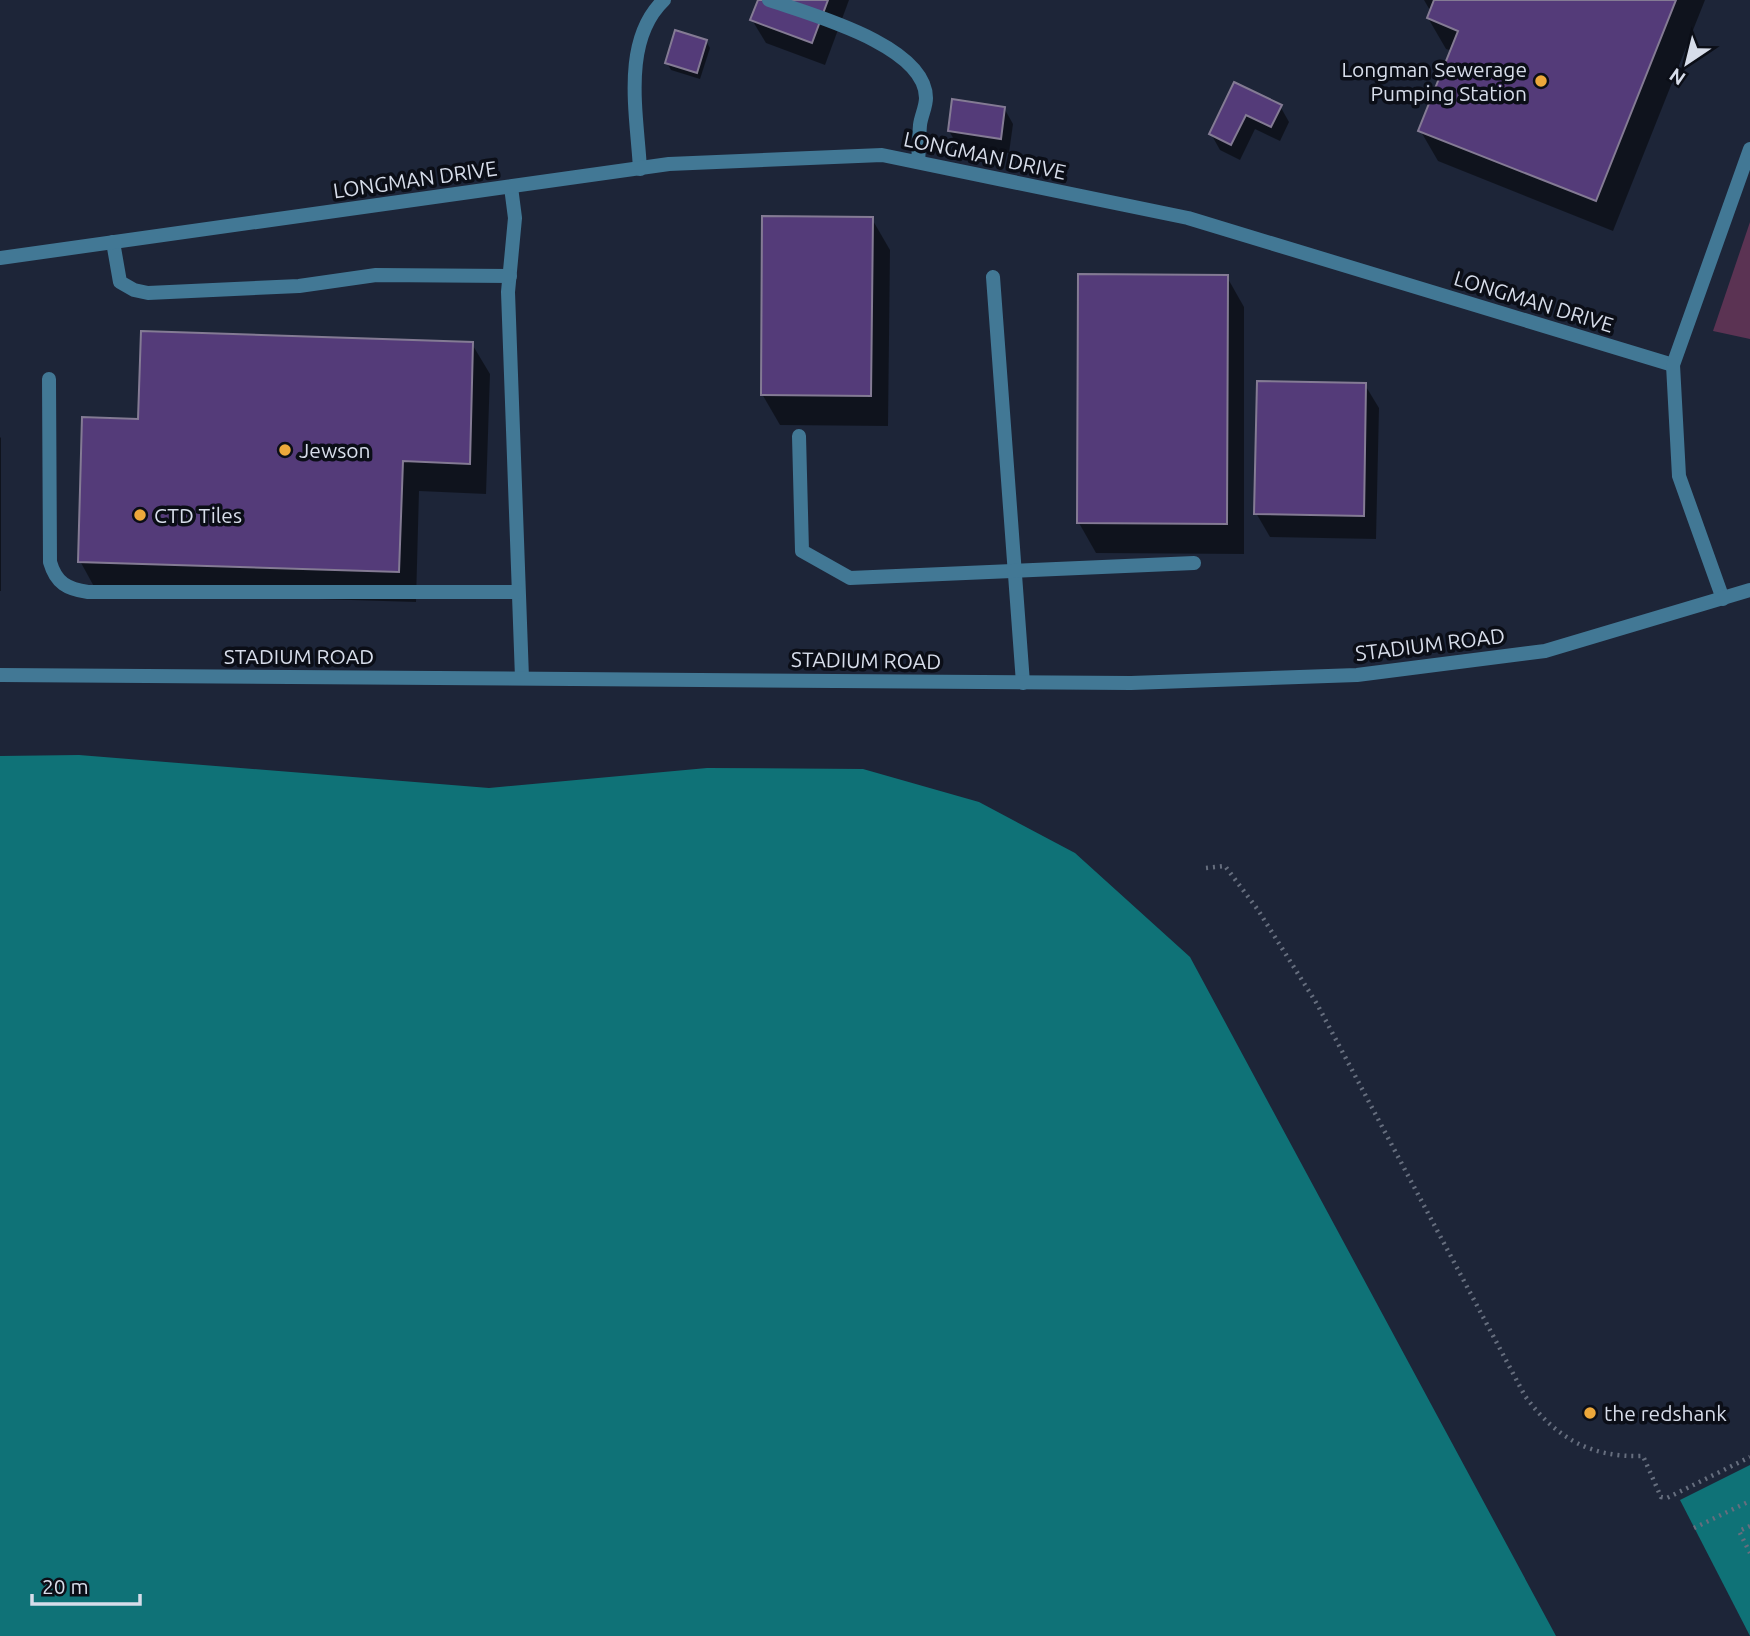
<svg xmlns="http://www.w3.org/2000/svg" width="1750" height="1636" viewBox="0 0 1750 1636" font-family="Ubuntu,sans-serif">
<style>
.green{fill:#5b3353}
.water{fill:#0f7277}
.shadow{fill:#0007}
.building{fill:#543b79;stroke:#847b94;stroke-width:2}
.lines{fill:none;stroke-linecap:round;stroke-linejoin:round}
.path{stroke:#666e7e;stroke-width:4.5;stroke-dasharray:2 5;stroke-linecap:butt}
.service{stroke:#427895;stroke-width:14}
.minor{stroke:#427895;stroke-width:14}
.tertiary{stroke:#427895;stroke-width:14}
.poi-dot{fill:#eda83b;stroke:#0b0e17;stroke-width:2.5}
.labels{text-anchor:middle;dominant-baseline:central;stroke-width:7;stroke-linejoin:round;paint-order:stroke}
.poi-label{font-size:21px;fill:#d7ddea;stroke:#0b0e17;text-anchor:start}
.street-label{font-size:21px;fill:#d7ddea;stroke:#0b0e17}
</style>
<rect width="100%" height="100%" fill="#1d2538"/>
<!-- green -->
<path class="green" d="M1750,222V339L1713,331Z"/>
<!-- water -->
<g class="water">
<path d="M79,755L489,788L707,768L863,769L979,802L1075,853L1190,957L1556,1636H0V756Z"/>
<path d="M1750,1465V1636L1680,1500Z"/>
</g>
<!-- shadow -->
<g class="shadow">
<path d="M760,0H849L825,65L766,43L752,20Z"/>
<path d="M1424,0H1705L1613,231L1438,161L1420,130L1452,51L1446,49L1428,18L1431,12Z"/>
<path d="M706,41L710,48L700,79L671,70L667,63Z"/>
<path d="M1235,84L1280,106L1289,122L1280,141L1255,129L1240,160L1220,150L1211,134Z"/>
<path d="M1004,108L1013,124L1009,153L958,146L949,131Z"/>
<path d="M872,219L890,250L888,426L780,425L762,394Z"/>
<path d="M1227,277L1244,307V554L1096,553L1079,523Z"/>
<path d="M472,344L490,374L486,494L419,491L416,602L97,592L80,561Z"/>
<path d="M1365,385L1379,408L1376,539L1270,537L1256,513Z"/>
<path d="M0,437L1,438V591H0Z"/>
</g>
<!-- building -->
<g class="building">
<path d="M758,0H828L812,43L750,20Z"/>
<path d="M1434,0H1676L1596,201L1418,131L1458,31L1427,18Z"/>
<path d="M675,30L707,40L697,73L665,63Z"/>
<path d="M1234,82L1282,105L1271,127L1246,115L1231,145L1209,134Z"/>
<path d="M952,99L1005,107L1001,139L948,131Z"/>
<path d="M762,216L873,217L871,396L761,395Z"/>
<path d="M1078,274L1228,275L1227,524L1077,523Z"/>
<path d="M141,331L473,342L470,464L403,461L399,572L78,562L82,417L138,419Z"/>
<path d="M1257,381L1366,383L1364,516L1254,514Z"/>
</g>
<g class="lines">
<!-- path -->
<g class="path">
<path d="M1206,868L1225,866L1258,910L1317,1004L1525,1396C1555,1437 1590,1458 1643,1456L1661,1497L1667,1498L1750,1457"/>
<path d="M1750,1526L1739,1531L1750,1553"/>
<path d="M1694,1528L1750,1501"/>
</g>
<!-- service -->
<g class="service">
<path d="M769,0C809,14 926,45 926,98C926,107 921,116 920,125C919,137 919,150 918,162"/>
<path d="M640,169C637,114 621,41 664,0"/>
<path d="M511,187L515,218L508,292L522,678"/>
<path d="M113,242L120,282L134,290L148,293L299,286L376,275L510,276"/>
<path d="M993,277L1023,683"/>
<path d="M49,379L50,562C56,583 67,589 88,592H518"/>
<path d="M799,436L802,551L850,578L1194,563"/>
</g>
<!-- minor -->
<g class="minor">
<path d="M0,258L669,164L882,155L1188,218L1673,365"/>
<path d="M1723,599L1679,476L1673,365L1750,149"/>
</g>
<!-- tertiary -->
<path class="tertiary" d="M0,675L1131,683L1357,675L1545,651L1750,590"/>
</g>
<!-- markers -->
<g class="poi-dot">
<circle cx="1541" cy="81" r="7"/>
<circle cx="285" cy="450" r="7"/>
<circle cx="140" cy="515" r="7"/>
<circle cx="1590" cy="1413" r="7"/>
</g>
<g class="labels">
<!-- poi labels -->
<g class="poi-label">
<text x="1527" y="69" text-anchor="end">Longman Sewerage<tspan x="1527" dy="24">Pumping Station</tspan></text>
<text x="299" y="450">Jewson</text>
<text x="154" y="515">CTD Tiles</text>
<text x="1604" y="1413">the redshank</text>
</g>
<!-- street labels -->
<g class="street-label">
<text transform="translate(985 155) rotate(12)">LONGMAN DRIVE</text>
<text transform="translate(415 179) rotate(-8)">LONGMAN DRIVE</text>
<text transform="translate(1534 301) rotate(17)">LONGMAN DRIVE</text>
<text transform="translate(1430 644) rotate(-7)">STADIUM ROAD</text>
<text x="299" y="656">STADIUM ROAD</text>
<text transform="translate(866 660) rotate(1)">STADIUM ROAD</text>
</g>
</g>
<!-- north arrow -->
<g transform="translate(1687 63) rotate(215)" stroke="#0b0e17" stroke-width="5" paint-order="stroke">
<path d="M0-5L12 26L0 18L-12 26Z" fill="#d7ddea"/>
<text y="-10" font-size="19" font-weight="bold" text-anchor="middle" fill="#d7ddea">N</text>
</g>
<!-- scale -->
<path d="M32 1594v10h108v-10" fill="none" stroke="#d7ddea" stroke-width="3.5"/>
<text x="42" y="1594" font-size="21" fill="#d7ddea" stroke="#0b0e17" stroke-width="5" paint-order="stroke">20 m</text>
</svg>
